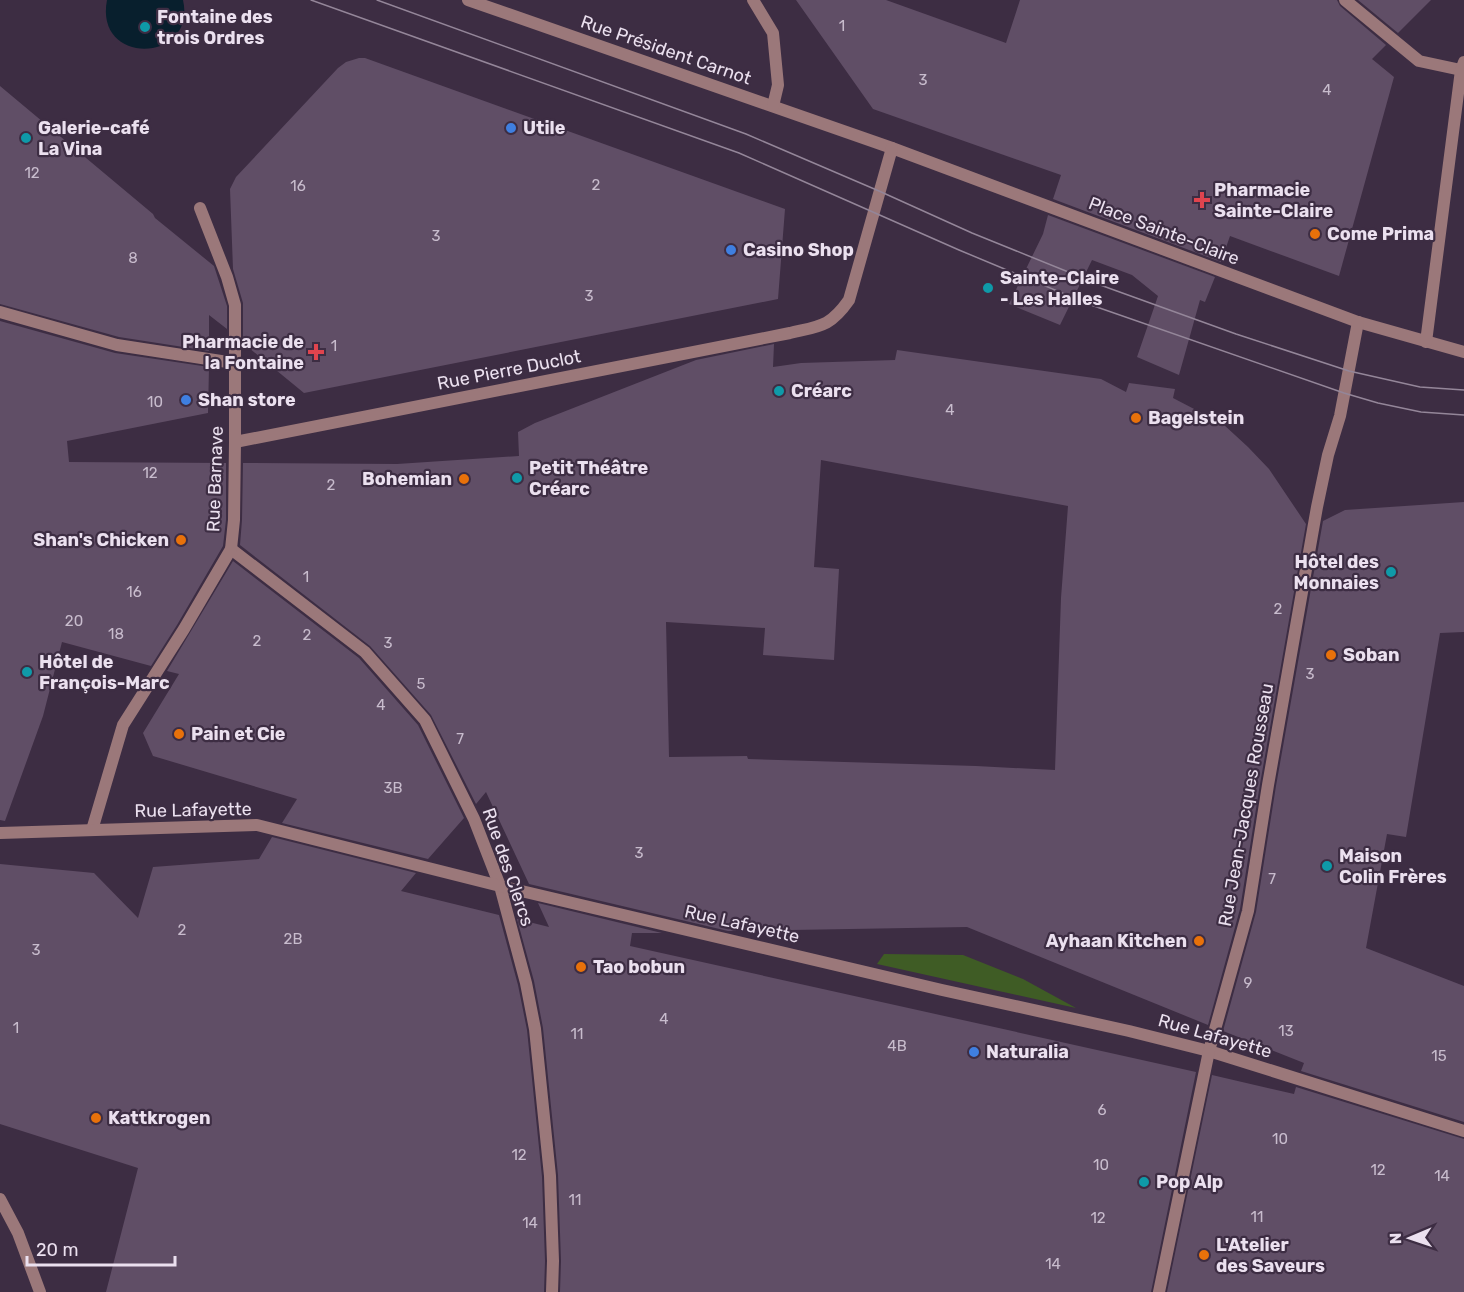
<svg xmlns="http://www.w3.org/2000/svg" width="1464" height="1292" viewBox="0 0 1464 1292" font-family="Rubik,sans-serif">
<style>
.green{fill:#3f5c25}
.water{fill:#081f2d}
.building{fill:#604e66;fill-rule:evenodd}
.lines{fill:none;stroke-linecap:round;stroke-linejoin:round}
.street{stroke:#9b787a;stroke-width:12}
.tram{stroke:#948699;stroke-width:1.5}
.culture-dot{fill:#0f9aa8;stroke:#3d2d43;stroke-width:2}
.shop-dot{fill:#3f7fe0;stroke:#3d2d43;stroke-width:2}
.health-dot{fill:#e0444e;stroke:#3d2d43;stroke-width:2}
.food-dot{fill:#e8710a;stroke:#3d2d43;stroke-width:2}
.labels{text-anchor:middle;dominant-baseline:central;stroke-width:4.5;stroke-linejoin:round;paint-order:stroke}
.number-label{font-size:15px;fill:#c8bccd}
.poi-label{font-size:18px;font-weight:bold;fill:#ebe0ef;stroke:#3d2d43;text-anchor:start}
.street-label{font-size:18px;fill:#ebe0ef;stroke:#3d2d43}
</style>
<rect width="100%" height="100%" fill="#3d2d43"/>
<!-- green -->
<path class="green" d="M884,954L963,955L1023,979L1076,1008L877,964Z"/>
<!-- water -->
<path class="water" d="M107,0H183C197,63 94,67 107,0Z"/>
<!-- building -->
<g class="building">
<path d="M796,0H886L1006,43L1020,0H1337L1340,6L1386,45L1372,59L1394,77L1339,276L1230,236L1221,262L1053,199L1061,175L873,109Z"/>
<path d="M1358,0H1431L1398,33Z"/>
<path d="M359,58H365L785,209L778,299L304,393L243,343V303L233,269L230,189L236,177L338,68L346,62Z"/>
<path d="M0,86L153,214L155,218L214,266L227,306V329L209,315V351L119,337L0,304Z"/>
<path d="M1048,215L1215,277L1205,302L1200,300L1179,375L1137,357L1158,296L1132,275L1092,260L1060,325L1009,304L1043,234Z"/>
<path d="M0,321L115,353L209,367L208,413L67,441L69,462L226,463V520L223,546L177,625L151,666L62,642L43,716L5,821L0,820Z"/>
<path d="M774,344L773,367L801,363L895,360L897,350L1101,379L1126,392L1129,383L1175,389L1173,398L1223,424L1248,447L1269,469L1306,524L1260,784L1240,909L1208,1025L967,927L728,931L529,884L486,792L476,804L431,715L370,646L240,545L242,520L243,463L397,464L519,456L518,432L535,423L696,360ZM821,460L1068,506L1061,598L1055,770L976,766L748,759L747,756L669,757L666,622L765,628L763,655L834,660L839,569L814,567Z"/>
<path d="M1464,502V632L1440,633L1406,837L1387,834L1366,948L1464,986V1122L1301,1071L1304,1063L1223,1031L1256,912L1276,786L1323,521L1345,510Z"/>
<path d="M233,561L359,658L418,725L464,818L428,859L282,823L297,799L153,756L143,733L179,674L167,671Z"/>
<path d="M272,837L416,873L401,891L499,915L518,985L527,1030L542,1177L545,1261L544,1292H106L138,1168L0,1124V864L94,873L138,918L153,867L259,859Z"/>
<path d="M538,903L662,933H632L630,946L1196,1072L1151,1292H560L561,1261L558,1175L543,1028L534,981L517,919L549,927Z"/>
<path d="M1212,1075L1294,1094L1296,1087L1464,1139V1292H1167Z"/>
</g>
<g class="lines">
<!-- street -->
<g class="street">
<path d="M468,0L892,148L1358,322L1464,352"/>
<path d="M753,0L773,33L778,85L773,106"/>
<path d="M1345,0L1419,61L1461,70"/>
<path d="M0,312L117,345L234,363"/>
<path d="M1426,342L1461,70L1464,62"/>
<path d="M235,442L790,333C820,326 830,327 849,300L892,148"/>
<path d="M231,549L365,652L425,720L474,819L500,886L526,983L535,1029L550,1176L553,1261L552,1292"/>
<path d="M92,830L123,725L184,629L231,549L234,520L235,442V305L227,277L200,208"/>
<path d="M0,833L257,825L500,886L942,990L1129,1031L1209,1051L1464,1131"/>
<path d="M0,1199L18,1233L40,1292"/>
<path d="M1159,1292L1209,1051L1248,911L1268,785L1317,507L1328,455L1340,416L1358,322"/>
</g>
<!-- tram -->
<g class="tram">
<path d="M311,0L739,153L959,250L1091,305L1344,393L1378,403L1421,412L1464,415"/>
<path d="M377,0L746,134L879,191L972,233L1103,286L1236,334L1349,371L1420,387L1464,390"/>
</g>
</g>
<!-- markers -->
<g class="culture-dot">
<circle cx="145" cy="27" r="6"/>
<circle cx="26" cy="138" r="6"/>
<circle cx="988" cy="288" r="6"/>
<circle cx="779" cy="391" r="6"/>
<circle cx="517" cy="478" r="6"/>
<circle cx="1391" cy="572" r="6"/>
<circle cx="27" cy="672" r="6"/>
<circle cx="1327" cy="866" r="6"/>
<circle cx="1144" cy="1182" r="6"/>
</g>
<g class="shop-dot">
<circle cx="511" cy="128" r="6"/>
<circle cx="731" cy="250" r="6"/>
<circle cx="186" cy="400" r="6"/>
<circle cx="974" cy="1052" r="6"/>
</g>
<g class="health-dot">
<path d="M1199 191h6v6h6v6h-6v6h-6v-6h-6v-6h6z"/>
<path d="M313 343h6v6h6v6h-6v6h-6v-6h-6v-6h6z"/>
</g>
<g class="food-dot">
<circle cx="1315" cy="234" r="6"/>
<circle cx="1136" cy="418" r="6"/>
<circle cx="464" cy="479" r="6"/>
<circle cx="181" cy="540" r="6"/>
<circle cx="1331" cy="655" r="6"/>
<circle cx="179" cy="734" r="6"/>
<circle cx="1199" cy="941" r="6"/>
<circle cx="581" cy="967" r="6"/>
<circle cx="96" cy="1118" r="6"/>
<circle cx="1204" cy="1255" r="6"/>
</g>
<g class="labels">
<!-- number labels -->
<g class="number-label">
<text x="842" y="26">1</text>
<text x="923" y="80">3</text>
<text x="1327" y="90">4</text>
<text x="32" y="173">12</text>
<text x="596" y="185">2</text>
<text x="298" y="186">16</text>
<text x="436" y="236">3</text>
<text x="133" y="258">8</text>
<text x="589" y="296">3</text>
<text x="334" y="346">1</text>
<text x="155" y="402">10</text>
<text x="950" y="410">4</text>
<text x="150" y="473">12</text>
<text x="331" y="485">2</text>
<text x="306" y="577">1</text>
<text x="134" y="592">16</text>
<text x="1278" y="609">2</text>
<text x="74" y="621">20</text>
<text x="116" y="634">18</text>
<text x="307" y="635">2</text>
<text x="257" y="641">2</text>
<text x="388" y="643">3</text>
<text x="1310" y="674">3</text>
<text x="421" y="684">5</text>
<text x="381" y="705">4</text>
<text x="460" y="739">7</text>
<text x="393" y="788">3B</text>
<text x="639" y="853">3</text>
<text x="1272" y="879">7</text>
<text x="182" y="930">2</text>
<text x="293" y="939">2B</text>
<text x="36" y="950">3</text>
<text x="1248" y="983">9</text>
<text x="664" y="1019">4</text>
<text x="16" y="1028">1</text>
<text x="1286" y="1031">13</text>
<text x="577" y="1034">11</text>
<text x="897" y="1046">4B</text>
<text x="1439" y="1056">15</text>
<text x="1102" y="1110">6</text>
<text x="1280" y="1139">10</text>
<text x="519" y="1155">12</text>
<text x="1101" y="1165">10</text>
<text x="1378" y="1170">12</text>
<text x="1442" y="1176">14</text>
<text x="575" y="1200">11</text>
<text x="1257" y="1217">11</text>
<text x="1098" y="1218">12</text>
<text x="530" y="1223">14</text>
<text x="1053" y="1264">14</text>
</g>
<!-- poi labels -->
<g class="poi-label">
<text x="157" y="17">Fontaine des<tspan x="157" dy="21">trois Ordres</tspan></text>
<text x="38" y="128">Galerie-café<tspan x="38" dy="21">La Vina</tspan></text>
<text x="523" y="128">Utile</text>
<text x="1214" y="190">Pharmacie<tspan x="1214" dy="21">Sainte-Claire</tspan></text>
<text x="1327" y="234">Come Prima</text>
<text x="743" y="250">Casino Shop</text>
<text x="1000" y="278">Sainte-Claire<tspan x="1000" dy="21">- Les Halles</tspan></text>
<text x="304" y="342" text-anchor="end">Pharmacie de<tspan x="304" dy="21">la Fontaine</tspan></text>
<text x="791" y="391">Créarc</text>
<text x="198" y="400">Shan store</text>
<text x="1148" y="418">Bagelstein</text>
<text x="529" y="468">Petit Théâtre<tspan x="529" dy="21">Créarc</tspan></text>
<text x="452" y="479" text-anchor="end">Bohemian</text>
<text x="169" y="540" text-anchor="end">Shan's Chicken</text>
<text x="1379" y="562" text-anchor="end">Hôtel des<tspan x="1379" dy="21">Monnaies</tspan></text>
<text x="1343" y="655">Soban</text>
<text x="39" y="662">Hôtel de<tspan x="39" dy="21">François-Marc</tspan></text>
<text x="191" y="734">Pain et Cie</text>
<text x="1339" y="856">Maison<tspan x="1339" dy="21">Colin Frères</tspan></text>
<text x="1187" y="941" text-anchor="end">Ayhaan Kitchen</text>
<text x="593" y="967">Tao bobun</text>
<text x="986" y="1052">Naturalia</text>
<text x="108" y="1118">Kattkrogen</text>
<text x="1156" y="1182">Pop Alp</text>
<text x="1216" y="1245">L'Atelier<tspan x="1216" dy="21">des Saveurs</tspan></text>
</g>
<!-- street labels -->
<g class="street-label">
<text transform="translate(666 50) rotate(19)">Rue Président Carnot</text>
<text transform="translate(1164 231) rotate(21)">Place Sainte-Claire</text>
<text transform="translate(509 370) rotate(-11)">Rue Pierre Duclot</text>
<text transform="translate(215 479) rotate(-88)">Rue Barnave</text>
<text transform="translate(1246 805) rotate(-80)">Rue Jean-Jacques Rousseau</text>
<text transform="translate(193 810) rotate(-1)">Rue Lafayette</text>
<text transform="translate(508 867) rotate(71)">Rue des Clercs</text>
<text transform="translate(742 924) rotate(13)">Rue Lafayette</text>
<text transform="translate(1215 1036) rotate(16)">Rue Lafayette</text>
</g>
</g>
<!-- north arrow -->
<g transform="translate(1410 1238) rotate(268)" stroke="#3d2d43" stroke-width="4.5" paint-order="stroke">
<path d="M0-4.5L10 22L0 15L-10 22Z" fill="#ebe0ef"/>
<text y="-9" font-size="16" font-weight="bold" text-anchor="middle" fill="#ebe0ef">N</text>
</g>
<!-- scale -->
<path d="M27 1256v9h148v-9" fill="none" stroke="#ebe0ef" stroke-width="3"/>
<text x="36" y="1256" font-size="18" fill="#ebe0ef" stroke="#3d2d43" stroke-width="4.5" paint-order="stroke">20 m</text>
</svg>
